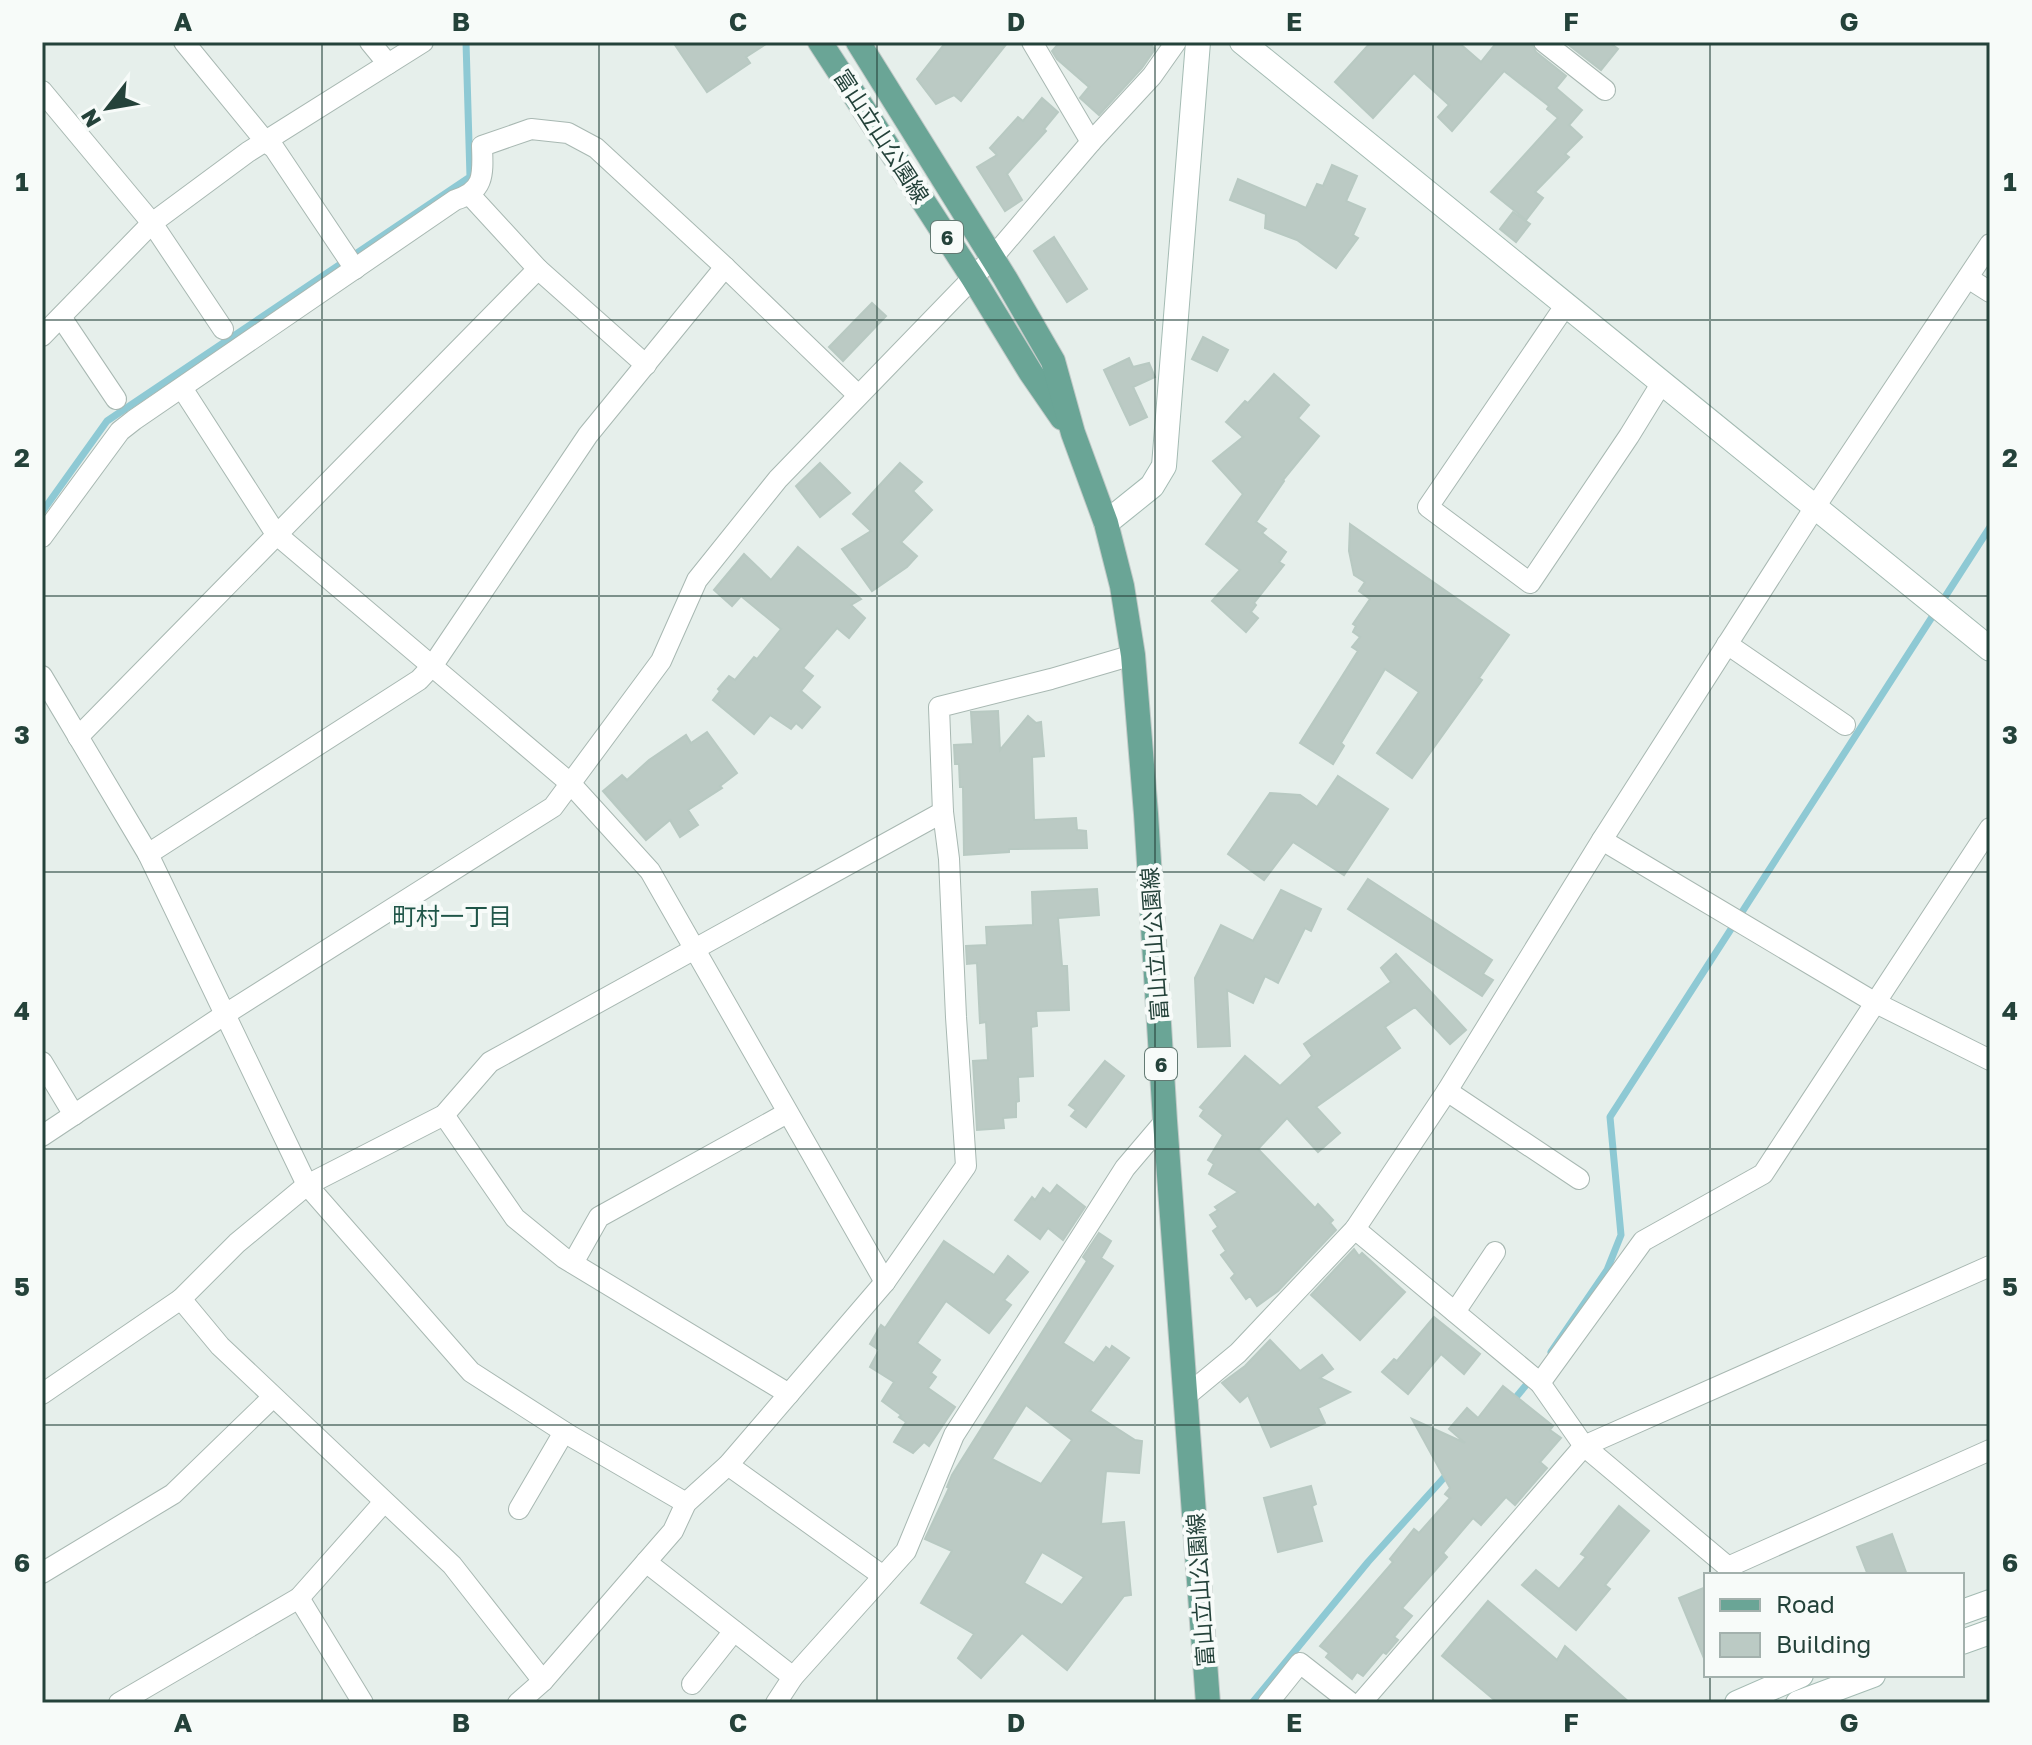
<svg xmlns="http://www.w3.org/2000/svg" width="2032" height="1745" viewBox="0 0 2032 1745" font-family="'Golos Text','Noto Sans JP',sans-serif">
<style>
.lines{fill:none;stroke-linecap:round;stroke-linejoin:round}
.stream{stroke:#8ec9d4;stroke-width:7}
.building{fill:#bbcac4;stroke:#b8c9c2;stroke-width:2;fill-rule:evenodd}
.street-casing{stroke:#a8b8b2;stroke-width:22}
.secondary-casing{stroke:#a4bbb3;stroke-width:26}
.primary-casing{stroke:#c2cac8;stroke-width:26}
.street{stroke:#fff;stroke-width:20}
.secondary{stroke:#fff;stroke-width:24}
.primary{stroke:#6aa596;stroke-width:24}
.grid{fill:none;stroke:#24423a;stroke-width:2;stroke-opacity:0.55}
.labels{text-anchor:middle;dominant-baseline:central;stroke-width:8;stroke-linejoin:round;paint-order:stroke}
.shield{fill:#f7fbf9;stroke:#637a73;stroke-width:2}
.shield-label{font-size:20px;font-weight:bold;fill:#24423a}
.street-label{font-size:22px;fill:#24423a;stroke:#f7fbf9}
.neighbourhood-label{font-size:24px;fill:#1f5548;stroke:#f7fbf9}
.neatline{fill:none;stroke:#24423a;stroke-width:3}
.grid-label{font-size:26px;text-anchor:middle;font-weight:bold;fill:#24423a}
</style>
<rect width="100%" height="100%" fill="#e6efeb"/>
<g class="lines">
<!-- stream -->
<g class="stream">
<path d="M42,512L107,421L470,177L466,42"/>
<path d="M1551,1352L1607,1270L1621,1235L1610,1117L1990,527"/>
<path d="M1512,1402L1532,1378"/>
<path d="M1252,1703L1368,1562L1450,1471"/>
</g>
</g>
<!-- building -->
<g class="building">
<path d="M673,42H769L746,57L750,63L707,92Z"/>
<path d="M946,42H1008L961,101L954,95L936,104L917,79Z"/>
<path d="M1060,42H1148L1155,49L1142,68L1099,115L1080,98L1089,87L1057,59L1052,51Z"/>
<path d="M1371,42H1458L1481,62L1497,42H1531L1536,52L1566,76L1556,88L1582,110L1569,125L1582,137L1565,154L1569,157L1535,192L1543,198L1526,220L1491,192L1558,118L1547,109L1549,106L1504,71L1452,131L1438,117L1449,105L1414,73L1373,118L1335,82Z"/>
<path d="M1565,42H1609L1618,49L1601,70Z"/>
<path d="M1042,98L1058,112L1044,129L1046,131L1007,174L1022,200L1005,211L977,167L997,155L990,148L1018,117L1023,121Z"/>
<path d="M1332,165L1357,176L1346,201L1365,209L1353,235L1358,238L1336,268L1297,240L1265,228L1266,214L1230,200L1238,179L1306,208L1317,184L1323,186Z"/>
<path d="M1513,212L1530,224L1516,242L1500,229Z"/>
<path d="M1054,237L1087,289L1067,302L1034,251Z"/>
<path d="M872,303L886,316L843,361L829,347Z"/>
<path d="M1203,337L1228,350L1217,371L1192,359Z"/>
<path d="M1129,358L1133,367L1149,363L1155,377L1133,387L1147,417L1130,425L1104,370Z"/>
<path d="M1274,374L1309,405L1298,418L1319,436L1283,480L1284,481L1256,522L1266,529L1262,533L1286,552L1279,562L1284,565L1254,603L1256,605L1251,612L1258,618L1246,632L1212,601L1240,570L1206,544L1243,494L1213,461L1243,437L1226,422L1245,401L1248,403Z"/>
<path d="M820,463L850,493L820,517L796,486Z"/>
<path d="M900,463L922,482L913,491L932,510L901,542L917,556L907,567L872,591L842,549L871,531L853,514Z"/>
<path d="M1350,524L1509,635L1479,678L1482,680L1412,778L1377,753L1419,692L1385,669L1341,743L1344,746L1333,764L1300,743L1358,651L1352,647L1360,637L1353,632L1356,626L1353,624L1370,599L1359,591L1365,582L1354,575L1349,551Z"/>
<path d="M798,547L861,599L851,605L865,618L849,638L837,628L803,668L813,676L801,691L820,707L802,728L796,723L791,729L770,715L754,734L713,700L720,691L718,689L729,676L735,680L754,657L757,659L781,629L741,596L732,606L714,590L744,554L771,580Z"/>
<path d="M998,711L1000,750L1028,716L1036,723L1041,722L1044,756L1032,757L1034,820L1076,818L1077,830L1086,831L1087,848L1009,849V852L964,855L963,787H960L959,764H955L954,745L973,744L971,712Z"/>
<path d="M707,732L737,773L720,786L722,788L688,810L698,825L680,837L670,820L646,840L603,791L622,775L627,780L649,760L686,735L691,743Z"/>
<path d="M1338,776L1388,809L1344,875L1293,842L1264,880L1228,854L1270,793L1300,795L1317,807Z"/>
<path d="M1368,879L1492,960L1483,974L1493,980L1482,996L1348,909Z"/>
<path d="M1097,889L1099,915L1058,918L1062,966H1067L1069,1010L1036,1011L1037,1026L1031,1027L1033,1076L1018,1077L1019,1101L1016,1102V1117L1003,1118L1004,1128L977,1130L973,1061L988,1060L986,1022L980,1023L977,963L967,964L966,946L987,945L986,927L1033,925L1032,892Z"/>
<path d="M1281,890L1321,909L1311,931L1305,928L1278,983L1265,976L1253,1003L1227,990L1230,1046L1198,1047L1195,978L1221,925L1253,941Z"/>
<path d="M1396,954L1466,1030L1450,1044L1415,1007L1385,1027L1400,1048L1316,1107L1340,1133L1318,1152L1287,1118L1258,1149L1315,1208L1318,1204L1333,1220L1330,1223L1336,1230L1278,1291L1257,1306L1250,1296L1246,1299L1231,1278L1235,1274L1221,1255L1226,1251L1213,1231L1218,1227L1210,1215L1218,1210L1215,1207L1238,1192L1209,1174L1214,1164L1208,1160L1223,1135L1200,1116L1204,1110L1200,1107L1245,1056L1280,1086L1312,1056L1304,1044L1391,982L1381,968Z"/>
<path d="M1105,1061L1124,1076L1086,1127L1071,1116L1076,1110L1069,1105Z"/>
<path d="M1057,1185L1085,1207L1063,1240L1048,1228L1040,1239L1015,1220L1032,1197L1035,1200L1043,1188L1050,1194Z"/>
<path d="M1099,1233L1111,1241L1101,1258L1113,1266L1063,1343L1094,1363L1106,1347L1110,1350L1112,1346L1129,1358L1090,1411L1135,1440L1142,1441L1139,1473L1106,1471L1101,1524L1124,1522L1131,1595L1124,1596L1067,1670L1022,1633L981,1678L958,1658L974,1634L921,1603L952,1551L925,1539L949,1488L947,1487L952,1475L1087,1261L1083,1257ZM1026,1405L1072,1440L1041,1484L992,1459ZM1042,1552L1084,1577L1062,1605L1024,1583Z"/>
<path d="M944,1241L994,1275L1008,1256L1028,1272L1004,1300L1011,1305L989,1333L946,1301L917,1343L940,1360L931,1373L936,1377L928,1388L955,1407L929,1446L924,1442L913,1453L894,1442L906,1422L899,1417L901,1415L882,1401L894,1382L870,1367L879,1350L870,1344L881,1325L885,1328Z"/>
<path d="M1354,1249L1359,1256L1362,1253L1405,1292L1360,1340L1311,1295Z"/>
<path d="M1434,1317L1480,1354L1464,1374L1441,1354L1408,1394L1382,1372L1394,1359L1397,1361Z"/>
<path d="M1270,1340L1300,1371L1322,1355L1333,1369L1320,1378L1350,1392L1318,1408L1325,1423L1271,1447L1248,1395L1240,1402L1222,1383L1245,1366Z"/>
<path d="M1503,1386L1553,1426L1550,1430L1561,1438L1540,1462L1547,1468L1515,1505L1506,1497L1481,1525L1473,1518L1443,1553L1447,1557L1402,1608L1412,1616L1394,1637L1398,1640L1386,1654L1383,1652L1363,1676L1357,1672L1352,1679L1326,1657L1329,1653L1320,1646L1393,1562L1390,1559L1414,1529L1419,1533L1450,1498L1445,1494L1450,1488L1412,1419L1465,1443L1449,1429L1467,1408L1478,1418Z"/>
<path d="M1311,1486L1316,1504L1312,1506L1322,1541L1278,1552L1264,1498Z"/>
<path d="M1619,1506L1649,1531L1605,1585L1610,1589L1576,1630L1522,1585L1536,1570L1559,1589L1586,1557L1581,1554Z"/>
<path d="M1892,1534L1907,1575H1868L1857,1547Z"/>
<path d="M1706,1587V1663L1679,1598Z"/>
<path d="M1488,1601L1557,1660L1565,1646L1630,1703H1498L1442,1656Z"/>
</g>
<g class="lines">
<defs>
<g id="street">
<path d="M184,42L265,141L274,148L355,269"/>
<path d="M370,42L388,64"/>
<path d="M1032,42L1091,142"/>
<path d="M1544,42L1605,90"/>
<path d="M42,91L152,223L223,329"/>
<path d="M470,195L538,269L646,365"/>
<path d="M1968,278L1990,292"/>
<path d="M1565,306L1428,507L1530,583L1629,436L1661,384"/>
<path d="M61,317L116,399"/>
<path d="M42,336L152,223L248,152L423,42"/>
<path d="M182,388L276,534L570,783L650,871L885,1282"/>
<path d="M42,537L120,431L134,420L455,200C485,191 483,174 482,146L531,129L568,133L596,148L725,267L858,395"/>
<path d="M1727,644L1845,725"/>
<path d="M42,676L148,854L307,1185L471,1372L569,1435L686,1503"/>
<path d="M78,737L538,269"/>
<path d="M1602,840L1874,1002L1990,1060"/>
<path d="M148,854L419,680L433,665L588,435L725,267"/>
<path d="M42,1062L74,1115"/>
<path d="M1447,1091L1579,1179"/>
<path d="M444,1115L515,1218L564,1258L789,1394"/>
<path d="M42,1136L224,1015L553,807L661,661L697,580L778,479L993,257L1091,142L1152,76L1176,42"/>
<path d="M1355,1229L1540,1383L1584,1446L1728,1567L1731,1575"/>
<path d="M573,1263L599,1217L787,1113"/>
<path d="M181,1299L220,1346L452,1565L543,1681"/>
<path d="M1455,1312L1495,1252"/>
<path d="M1540,1383L1643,1241L1763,1174L1990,828"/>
<path d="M42,1394L181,1299L237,1243L307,1185L444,1115L490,1062L943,812"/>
<path d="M1186,1396L1238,1353L1355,1229L1447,1091L1602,840L1815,507L1990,244"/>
<path d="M728,1465L883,1576"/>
<path d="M519,1509L564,1432"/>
<path d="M646,1562L793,1677"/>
<path d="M1728,1567L1990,1450"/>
<path d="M42,1573L173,1494L273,1397"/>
<path d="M299,1598L363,1703"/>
<path d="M692,1684L734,1631"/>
<path d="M119,1703L299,1598L384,1502"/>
<path d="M518,1703L543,1681L646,1562L673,1531L686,1503L728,1465L885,1282L966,1166L956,1017L949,859L943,812L939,707L1051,679L1133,655"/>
<path d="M776,1703L793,1677L906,1551L954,1435L1125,1168L1165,1121"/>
<path d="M1268,1703L1300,1663L1351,1703"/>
<path d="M1361,1703L1584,1446L1990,1266"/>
</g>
<g id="secondary">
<path d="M1242,42L1990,649"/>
<path d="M1106,523L1152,486L1164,466L1198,42"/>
<path d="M1962,1612L1990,1602"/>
<path d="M1962,1642L1990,1632"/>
<path d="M1737,1703L1801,1675"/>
<path d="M1798,1703L1873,1675"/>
</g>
<g id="primary">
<path d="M820,42L973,278L1031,373L1062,418"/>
<path d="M858,42L1005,278L1053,361L1073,433L1106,523L1122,586L1133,655L1146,814L1165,1121L1208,1703"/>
</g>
</defs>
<!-- street casing -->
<use href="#street" class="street-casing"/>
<!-- secondary casing -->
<use href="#secondary" class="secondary-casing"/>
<!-- primary casing -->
<use href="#primary" class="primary-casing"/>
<!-- street -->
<use href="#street" class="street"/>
<!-- secondary -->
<use href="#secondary" class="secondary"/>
<!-- primary -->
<use href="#primary" class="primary"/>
</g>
<!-- grid -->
<path class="grid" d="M322,42V1703M599,42V1703M877,42V1703M1155,42V1703M1433,42V1703M1710,42V1575M42,320H1990M42,596H1990M42,872H1990M42,1149H1990M42,1425H1990M1710,1675V1703"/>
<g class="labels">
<!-- shield labels -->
<g class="shield">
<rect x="931" y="221" width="32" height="32" rx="6"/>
<rect x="1145" y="1048" width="32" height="32" rx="6"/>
</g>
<g class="shield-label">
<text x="947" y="237">6</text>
<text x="1161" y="1064">6</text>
</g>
<!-- street labels -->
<g class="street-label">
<text transform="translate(882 136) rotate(57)">富山立山公園線</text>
<text transform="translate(1154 944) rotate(-94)">富山立山公園線</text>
<text transform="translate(1200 1590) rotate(-94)">富山立山公園線</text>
</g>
<!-- neighbourhood labels -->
<g class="neighbourhood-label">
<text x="452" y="915">町村一丁目</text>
</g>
</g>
<!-- border -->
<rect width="2032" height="1745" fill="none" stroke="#f7fbf9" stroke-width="88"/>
<!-- legend -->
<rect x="1704" y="1573" width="260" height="104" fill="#f7fbf9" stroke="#a3b1ad" stroke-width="2"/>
<rect x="1720" y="1599" width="40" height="12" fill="#6aa596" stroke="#a3b1ad" stroke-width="2"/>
<text x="1776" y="1613" font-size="24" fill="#24423a">Road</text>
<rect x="1720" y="1633" width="40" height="24" fill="#bbcac4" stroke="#a3b1ad" stroke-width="2"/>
<text x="1776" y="1653" font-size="24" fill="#24423a">Building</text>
<!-- north arrow -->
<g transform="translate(108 108) rotate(239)" stroke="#f7fbf9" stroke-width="6" paint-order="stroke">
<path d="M0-6L14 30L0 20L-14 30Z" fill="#24423a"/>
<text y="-12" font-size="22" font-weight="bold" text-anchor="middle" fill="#24423a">N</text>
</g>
<rect x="44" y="44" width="1944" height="1657" class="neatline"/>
<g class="grid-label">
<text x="183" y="31">A</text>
<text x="461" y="31">B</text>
<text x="738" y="31">C</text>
<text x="1016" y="31">D</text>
<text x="1294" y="31">E</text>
<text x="1571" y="31">F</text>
<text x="1849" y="31">G</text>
<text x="22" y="191">1</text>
<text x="2010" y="191">1</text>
<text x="22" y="467">2</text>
<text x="2010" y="467">2</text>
<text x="22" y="744">3</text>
<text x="2010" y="744">3</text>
<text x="22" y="1020">4</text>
<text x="2010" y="1020">4</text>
<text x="22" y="1296">5</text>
<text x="2010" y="1296">5</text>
<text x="22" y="1572">6</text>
<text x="2010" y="1572">6</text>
<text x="183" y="1732">A</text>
<text x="461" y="1732">B</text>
<text x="738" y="1732">C</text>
<text x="1016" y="1732">D</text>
<text x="1294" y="1732">E</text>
<text x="1571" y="1732">F</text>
<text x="1849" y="1732">G</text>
</g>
</svg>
